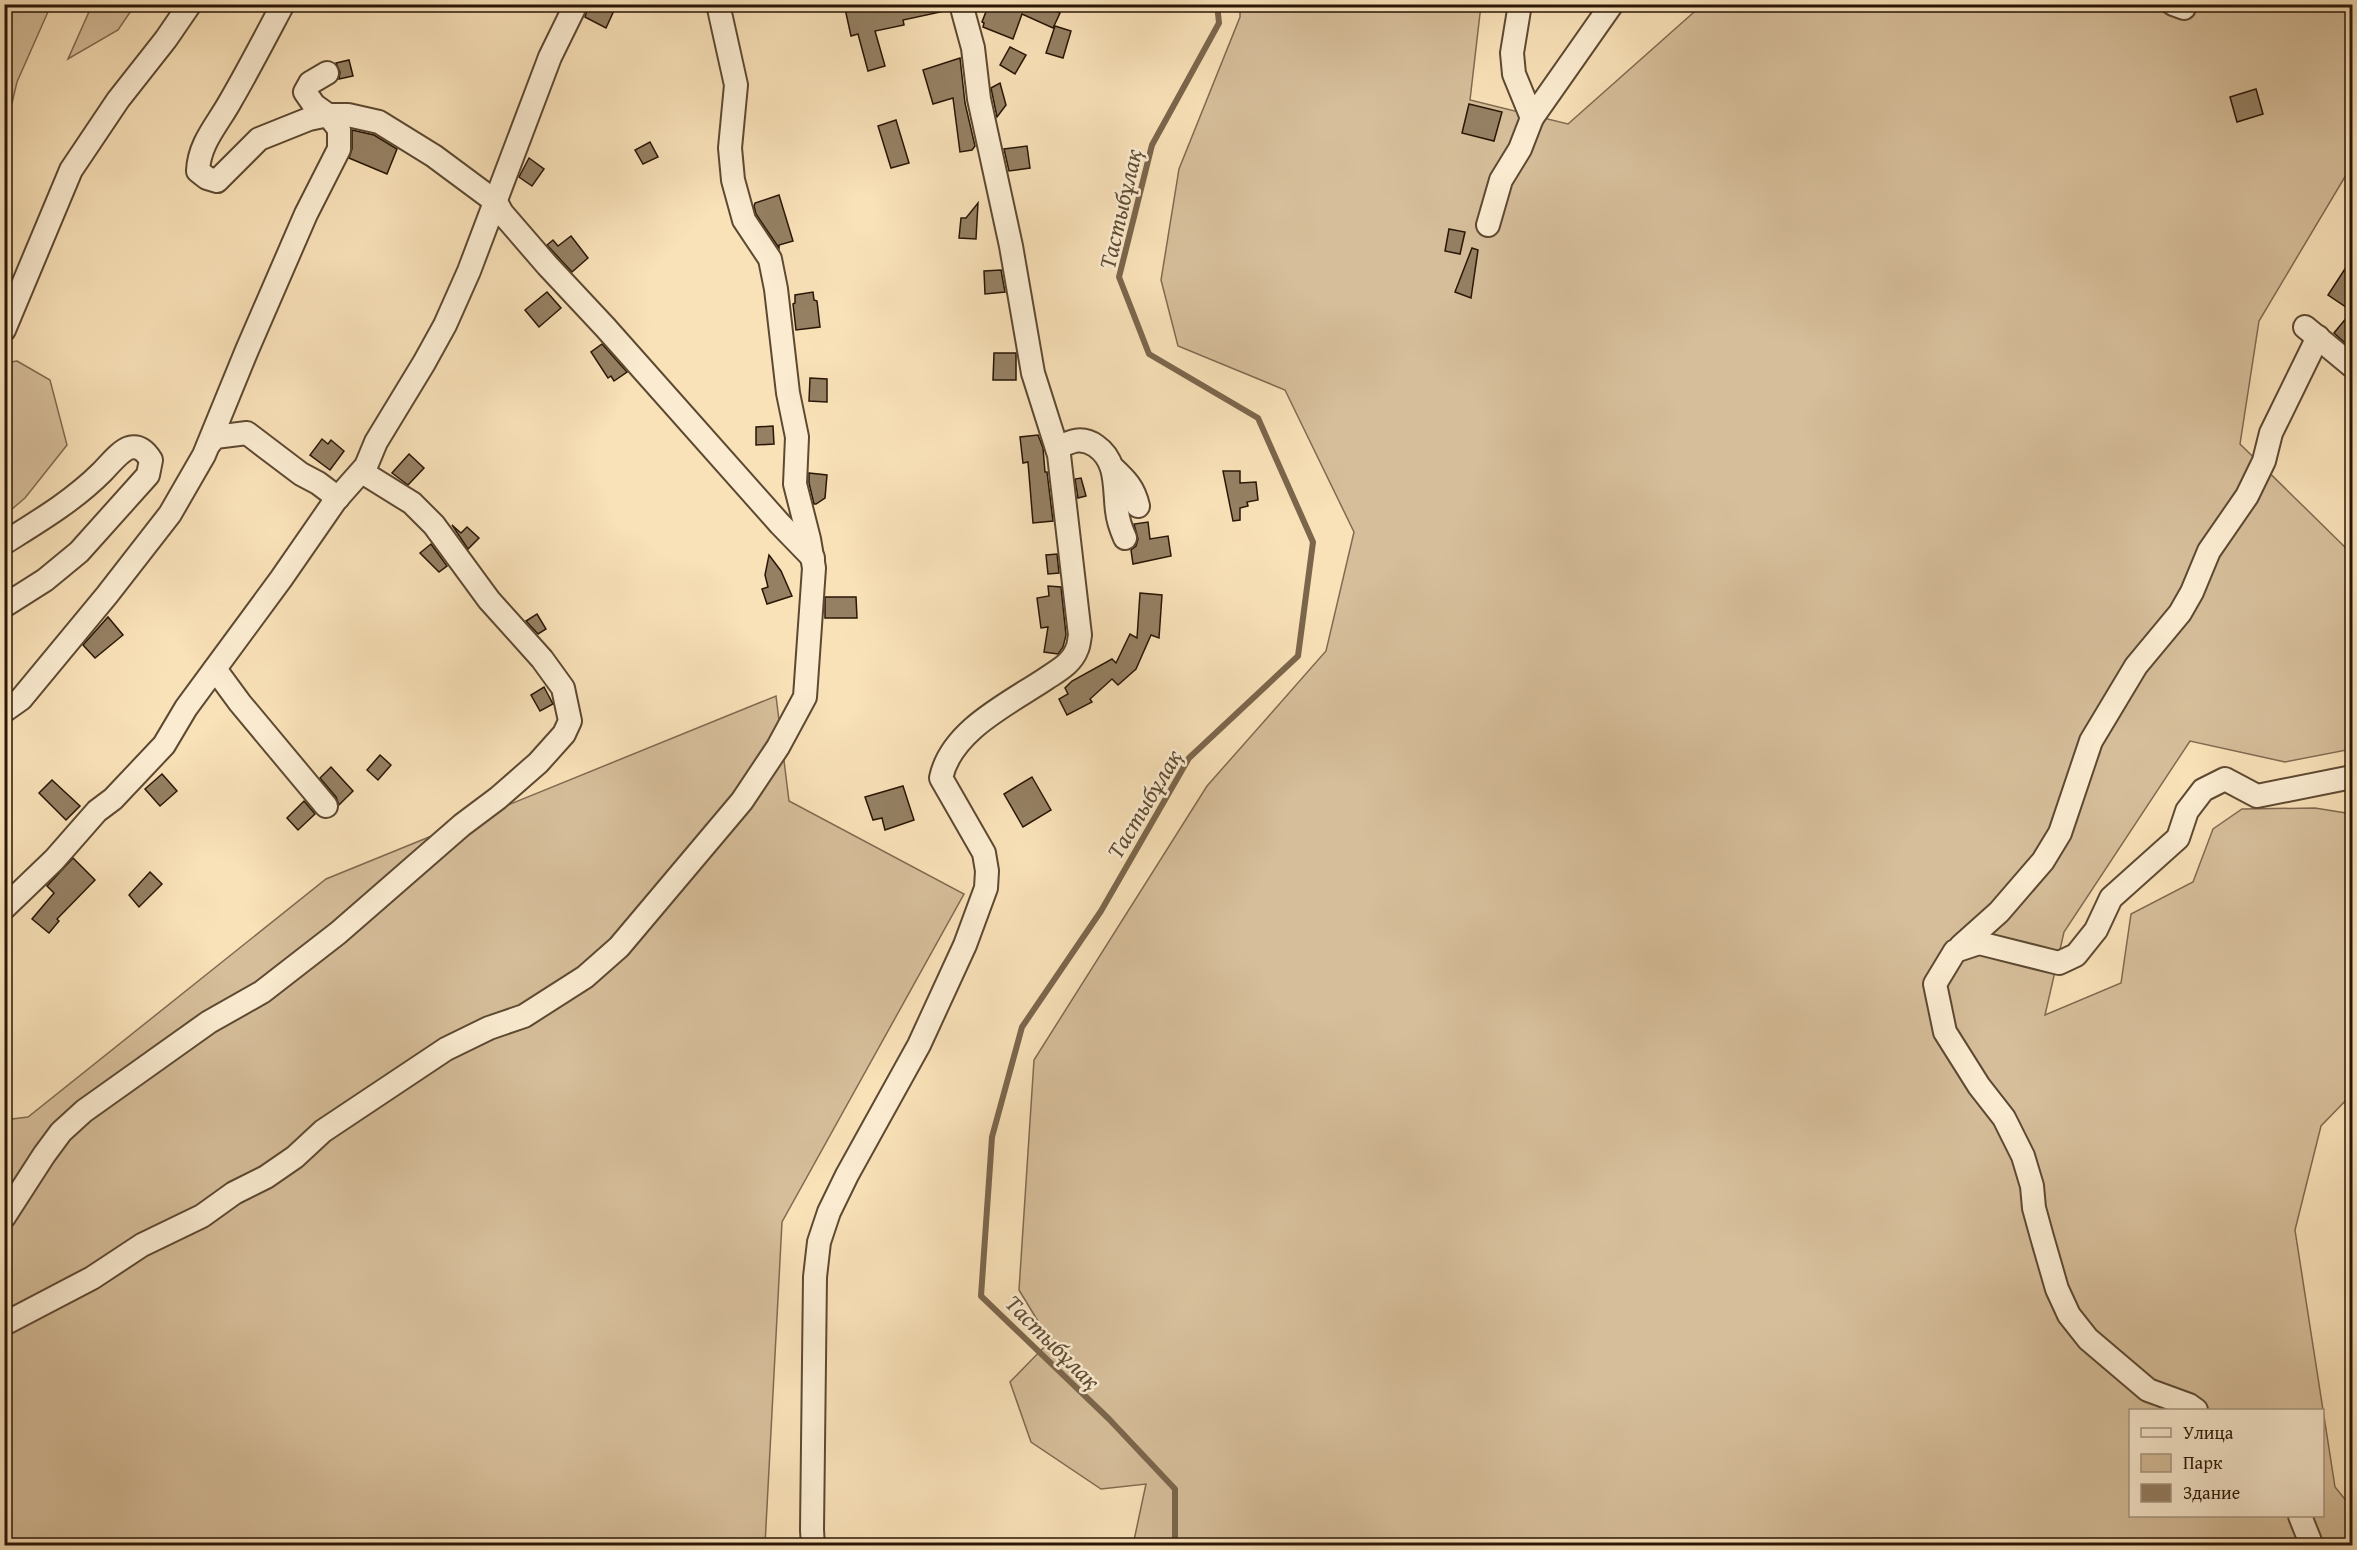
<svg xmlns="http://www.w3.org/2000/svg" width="2357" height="1550" viewBox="0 0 2357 1550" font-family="'Gentium Book Plus',serif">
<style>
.green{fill:#d6be9a;stroke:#806a50;stroke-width:1.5;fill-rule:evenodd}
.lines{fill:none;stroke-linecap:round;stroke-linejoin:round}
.stream{stroke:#7b664c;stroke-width:6}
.building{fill:#958063;stroke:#291606;stroke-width:1.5}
.minor-casing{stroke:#5d4932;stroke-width:26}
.minor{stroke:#fbecd1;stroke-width:22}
.labels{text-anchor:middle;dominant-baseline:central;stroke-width:5;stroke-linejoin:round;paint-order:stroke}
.water-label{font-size:24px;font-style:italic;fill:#604c35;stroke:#fbecd1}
</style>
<rect width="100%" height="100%" fill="#f9e1b8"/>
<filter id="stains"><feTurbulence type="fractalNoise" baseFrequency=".00333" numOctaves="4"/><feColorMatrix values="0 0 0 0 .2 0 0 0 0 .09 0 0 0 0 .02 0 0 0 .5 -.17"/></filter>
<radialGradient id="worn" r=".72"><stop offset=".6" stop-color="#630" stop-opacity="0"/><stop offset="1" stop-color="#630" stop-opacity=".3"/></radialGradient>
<!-- green -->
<g class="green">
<path d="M5,4L51,5L17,82L5,132Z"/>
<path d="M92,5H135L118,30L68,59Z"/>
<path d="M1240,5H1481L1470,100L1568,124L1702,5H2352V165L2259,321L2240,444L2352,554V749L2285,762L2190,741L2064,932L2045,1015L2121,983L2131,914L2193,882L2213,829L2242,809L2315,808L2352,814V1094L2321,1126L2295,1230L2335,1487L2352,1508V1545H1133L1146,1484L1101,1489L1031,1442L1010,1382L1050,1341L1019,1290L1034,1060L1207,786L1326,651L1354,532L1285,390L1178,346L1161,280L1179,169L1240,17ZM2130,1410H2322V1516H2130Z"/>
<path d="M17,361L50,380L67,445L25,498L5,515V363Z"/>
<path d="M776,696L789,801L964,894L782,1222L765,1545H5L4,1120L28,1117L326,879Z"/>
</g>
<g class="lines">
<!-- stream -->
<path class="stream" d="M1175,1546V1489L1109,1419L981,1296L992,1137L1022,1027L1101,911L1189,758L1298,656L1313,542L1258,418L1149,354L1119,277L1152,145L1219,23L1217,4"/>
</g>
<!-- building -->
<g class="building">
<path d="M589,4H617L606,28L585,17Z"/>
<path d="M844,4H871V8L888,4H944L945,11L903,20L904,25L875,31L885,66L868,71L858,34L851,36Z"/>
<path d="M989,4H1040L1060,13L1053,28L1022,14L1013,39L983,27L984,23L982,22Z"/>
<path d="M1055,26L1071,31L1063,58L1046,53Z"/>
<path d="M1010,47L1026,55L1015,74L1000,65Z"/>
<path d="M960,58L965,103L975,146L972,150L960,152L953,98L933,104L923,70Z"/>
<path d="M349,60L353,76L339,79L340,72L336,63Z"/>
<path d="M1000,83L1006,105L997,117L991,88Z"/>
<path d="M2256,89L2263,114L2237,122L2230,97Z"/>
<path d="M1469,104L1502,112L1494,141L1462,133Z"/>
<path d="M896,120L909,163L891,168L878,126Z"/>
<path d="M352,130L374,135L397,149L387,174L349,158L352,149Z"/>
<path d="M650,142L658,157L643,164L635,150Z"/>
<path d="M1027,146L1030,168L1009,171L1004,149Z"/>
<path d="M529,158L544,169L532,186L519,177Z"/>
<path d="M779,195L793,241L779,245V248L756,214L754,206L755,203Z"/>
<path d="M978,203L976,239L959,238L961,218H966Z"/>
<path d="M1449,229L1465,232L1460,254L1445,251Z"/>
<path d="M571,236L588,258L572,272L547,245L553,240L558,246Z"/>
<path d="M1472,248L1478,250L1471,298L1455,292Z"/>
<path d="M2352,258V311L2328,295Z"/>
<path d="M1001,270L1005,292L985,294L984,271Z"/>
<path d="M547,292L561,308L539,327L525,310Z"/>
<path d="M813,292L814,300L817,301L820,327L796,330L793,304L795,303V295Z"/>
<path d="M2352,311V349L2334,333Z"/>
<path d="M602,344L627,372L614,381L611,376L608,378L591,352Z"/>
<path d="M994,353H1016V380H993Z"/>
<path d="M810,378L827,379V402L809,401Z"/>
<path d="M773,426L774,444L756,445V427Z"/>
<path d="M1038,435L1043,448L1045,472H1047L1053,521L1033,523L1028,462L1023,463L1020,437Z"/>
<path d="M322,439L328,444L331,440L344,451L330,470L310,455Z"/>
<path d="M409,454L424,468L408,485L392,473Z"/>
<path d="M1223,471H1240V483L1256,482L1258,500L1247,502L1248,506L1240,508V520L1233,521Z"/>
<path d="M809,473L827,475L825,498L816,504H814L809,483Z"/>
<path d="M1081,478L1086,496L1078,498L1075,479Z"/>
<path d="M1148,522L1150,539L1168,536L1171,556L1133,564L1131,550L1136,546L1138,539L1134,524Z"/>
<path d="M452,525L461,533L467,527L479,538L468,549Z"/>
<path d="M431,544L447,566L439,572L420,553Z"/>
<path d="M1057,554L1059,573L1048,574L1046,555Z"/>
<path d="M769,555L781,571L792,596L767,604L762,589L768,587L765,575Z"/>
<path d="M1048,586L1061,587L1066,635L1063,647L1058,654L1044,652L1048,627L1041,628L1037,598L1049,596Z"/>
<path d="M1140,593L1162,595L1159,638L1151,635L1136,669L1118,685L1112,679L1090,699L1092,702L1067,715L1059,699L1068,694L1065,688L1072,681L1112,659L1116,663L1130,634L1137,638Z"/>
<path d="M825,597H856L857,618H825Z"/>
<path d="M537,614L546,629L538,634L526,621Z"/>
<path d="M108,617L123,635L95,658L83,645Z"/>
<path d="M544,687L553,704L540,711L531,695Z"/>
<path d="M380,755L391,765L378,780L367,770Z"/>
<path d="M331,767L353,791L339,805L336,797L320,778Z"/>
<path d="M162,774L177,791L160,806L145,789Z"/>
<path d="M1032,777L1051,810L1023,827L1004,794Z"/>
<path d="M52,780L80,806L66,820L39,793Z"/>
<path d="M903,786L914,820L885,830L882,818L873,820L865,797Z"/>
<path d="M304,801L315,814L298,830L287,818Z"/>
<path d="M73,858L95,880L57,919L59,921L49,933L32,919L54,893L47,886Z"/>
<path d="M150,872L162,884L139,907L129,895Z"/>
</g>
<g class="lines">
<defs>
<g id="minor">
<path d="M283,4C266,36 249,69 231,100C218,124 199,143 198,171L207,178L217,181L259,139L309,119L328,115H348L379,122L434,156L496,202L502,213L547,265L605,327L780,524L813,558"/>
<path d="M1520,4L1512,53L1514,74L1532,118L1612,4"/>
<path d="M2173,4L2184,8"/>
<path d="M1488,225L1501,180L1520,149L1532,118"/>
<path d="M2305,327L2352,366"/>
<path d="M4,330L71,170L118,100L166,39L190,4"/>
<path d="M209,444L215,437L247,433L301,474L318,483L338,498"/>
<path d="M1057,448C1071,441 1082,436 1096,446C1118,461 1114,488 1117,511C1118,521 1121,529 1125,538"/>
<path d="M1112,467C1126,480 1134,488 1138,506"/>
<path d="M4,543C39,521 73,501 102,472C109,465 120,451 129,448C140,445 146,452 151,460L148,475L79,552L45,580L4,606"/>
<path d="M215,669L240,703L326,806"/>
<path d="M4,711L21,699L107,595L170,514L204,455L247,350L306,214L339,149V129L328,115L314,105L305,92L310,83L327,73"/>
<path d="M4,908L54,860L97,811L113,799L164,745L186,708L281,579L335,501L366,466L376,442L424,363L445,325L469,271L550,57L576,4"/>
<path d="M1961,946L1999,912L2043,861L2060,833L2091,741L2136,666L2180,613L2192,592L2209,551L2247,496L2264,461L2271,433L2318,337"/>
<path d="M4,1217L44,1155L61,1132L84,1111L209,1022L262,992L338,933L462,825L498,798L538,763L564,734L570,721L563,688L542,659L489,600L434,525L412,503L362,472"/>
<path d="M4,1324L92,1278L142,1245L202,1216L234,1193L266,1177L295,1157L323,1131L446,1049L489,1028L524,1016L585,977L619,947L742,801L778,747L805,697L814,568L809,539L795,484L797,437L788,393L776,289L770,259L744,220L733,180L730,148L736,85L718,4"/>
<path d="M2196,1410L2189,1405L2148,1390L2088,1339L2069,1315L2057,1289L2042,1237L2034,1208L2032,1186L2023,1156L2004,1118L1979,1086L1945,1032L1935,984L1955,951L1979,943L2059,963L2076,955L2096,930L2111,898L2178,838L2187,811L2203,790L2225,779L2257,796L2352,777"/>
<path d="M2300,1516L2312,1546"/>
<path d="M813,1546L812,1530L815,1277L819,1242L829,1212L847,1175L919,1045L965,945L986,888L987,871L984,853L941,778C951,730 1010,703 1047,678C1059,670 1072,663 1077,649C1079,645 1079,640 1080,635L1059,455L1033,373L1011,246L979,99L973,48L961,4"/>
</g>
</defs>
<!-- minor casing -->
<use href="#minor" class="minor-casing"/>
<!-- minor -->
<use href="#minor" class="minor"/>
</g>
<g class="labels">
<!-- water labels -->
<g class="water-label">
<text transform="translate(1120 209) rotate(-77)">Тастыбұлақ</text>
<text transform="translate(1144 804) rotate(-59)">Тастыбұлақ</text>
<text transform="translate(1053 1342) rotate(45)">Тастыбұлақ</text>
</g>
</g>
<!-- margin -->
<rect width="2357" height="1550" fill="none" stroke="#f9e1b8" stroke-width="24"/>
<rect x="6" y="6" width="2345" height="1538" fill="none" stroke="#291606" stroke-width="3"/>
<rect x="12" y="12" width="2333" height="1526" fill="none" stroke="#291606" stroke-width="1.5"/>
<!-- legend -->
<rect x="2129" y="1409" width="195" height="108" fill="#fbecd1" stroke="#a79680" stroke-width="1.5"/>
<rect x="2141" y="1428" width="30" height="9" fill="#fbecd1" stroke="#a79680" stroke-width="1.5"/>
<text x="2183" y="1439" font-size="18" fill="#291606">Улица</text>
<rect x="2141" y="1454" width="30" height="18" fill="#d6be9a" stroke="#a79680" stroke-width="1.5"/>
<text x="2183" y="1469" font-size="18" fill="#291606">Парк</text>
<rect x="2141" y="1484" width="30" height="18" fill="#958063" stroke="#a79680" stroke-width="1.5"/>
<text x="2183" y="1499" font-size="18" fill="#291606">Здание</text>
<rect width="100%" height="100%" filter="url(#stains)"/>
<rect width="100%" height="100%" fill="url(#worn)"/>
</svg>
